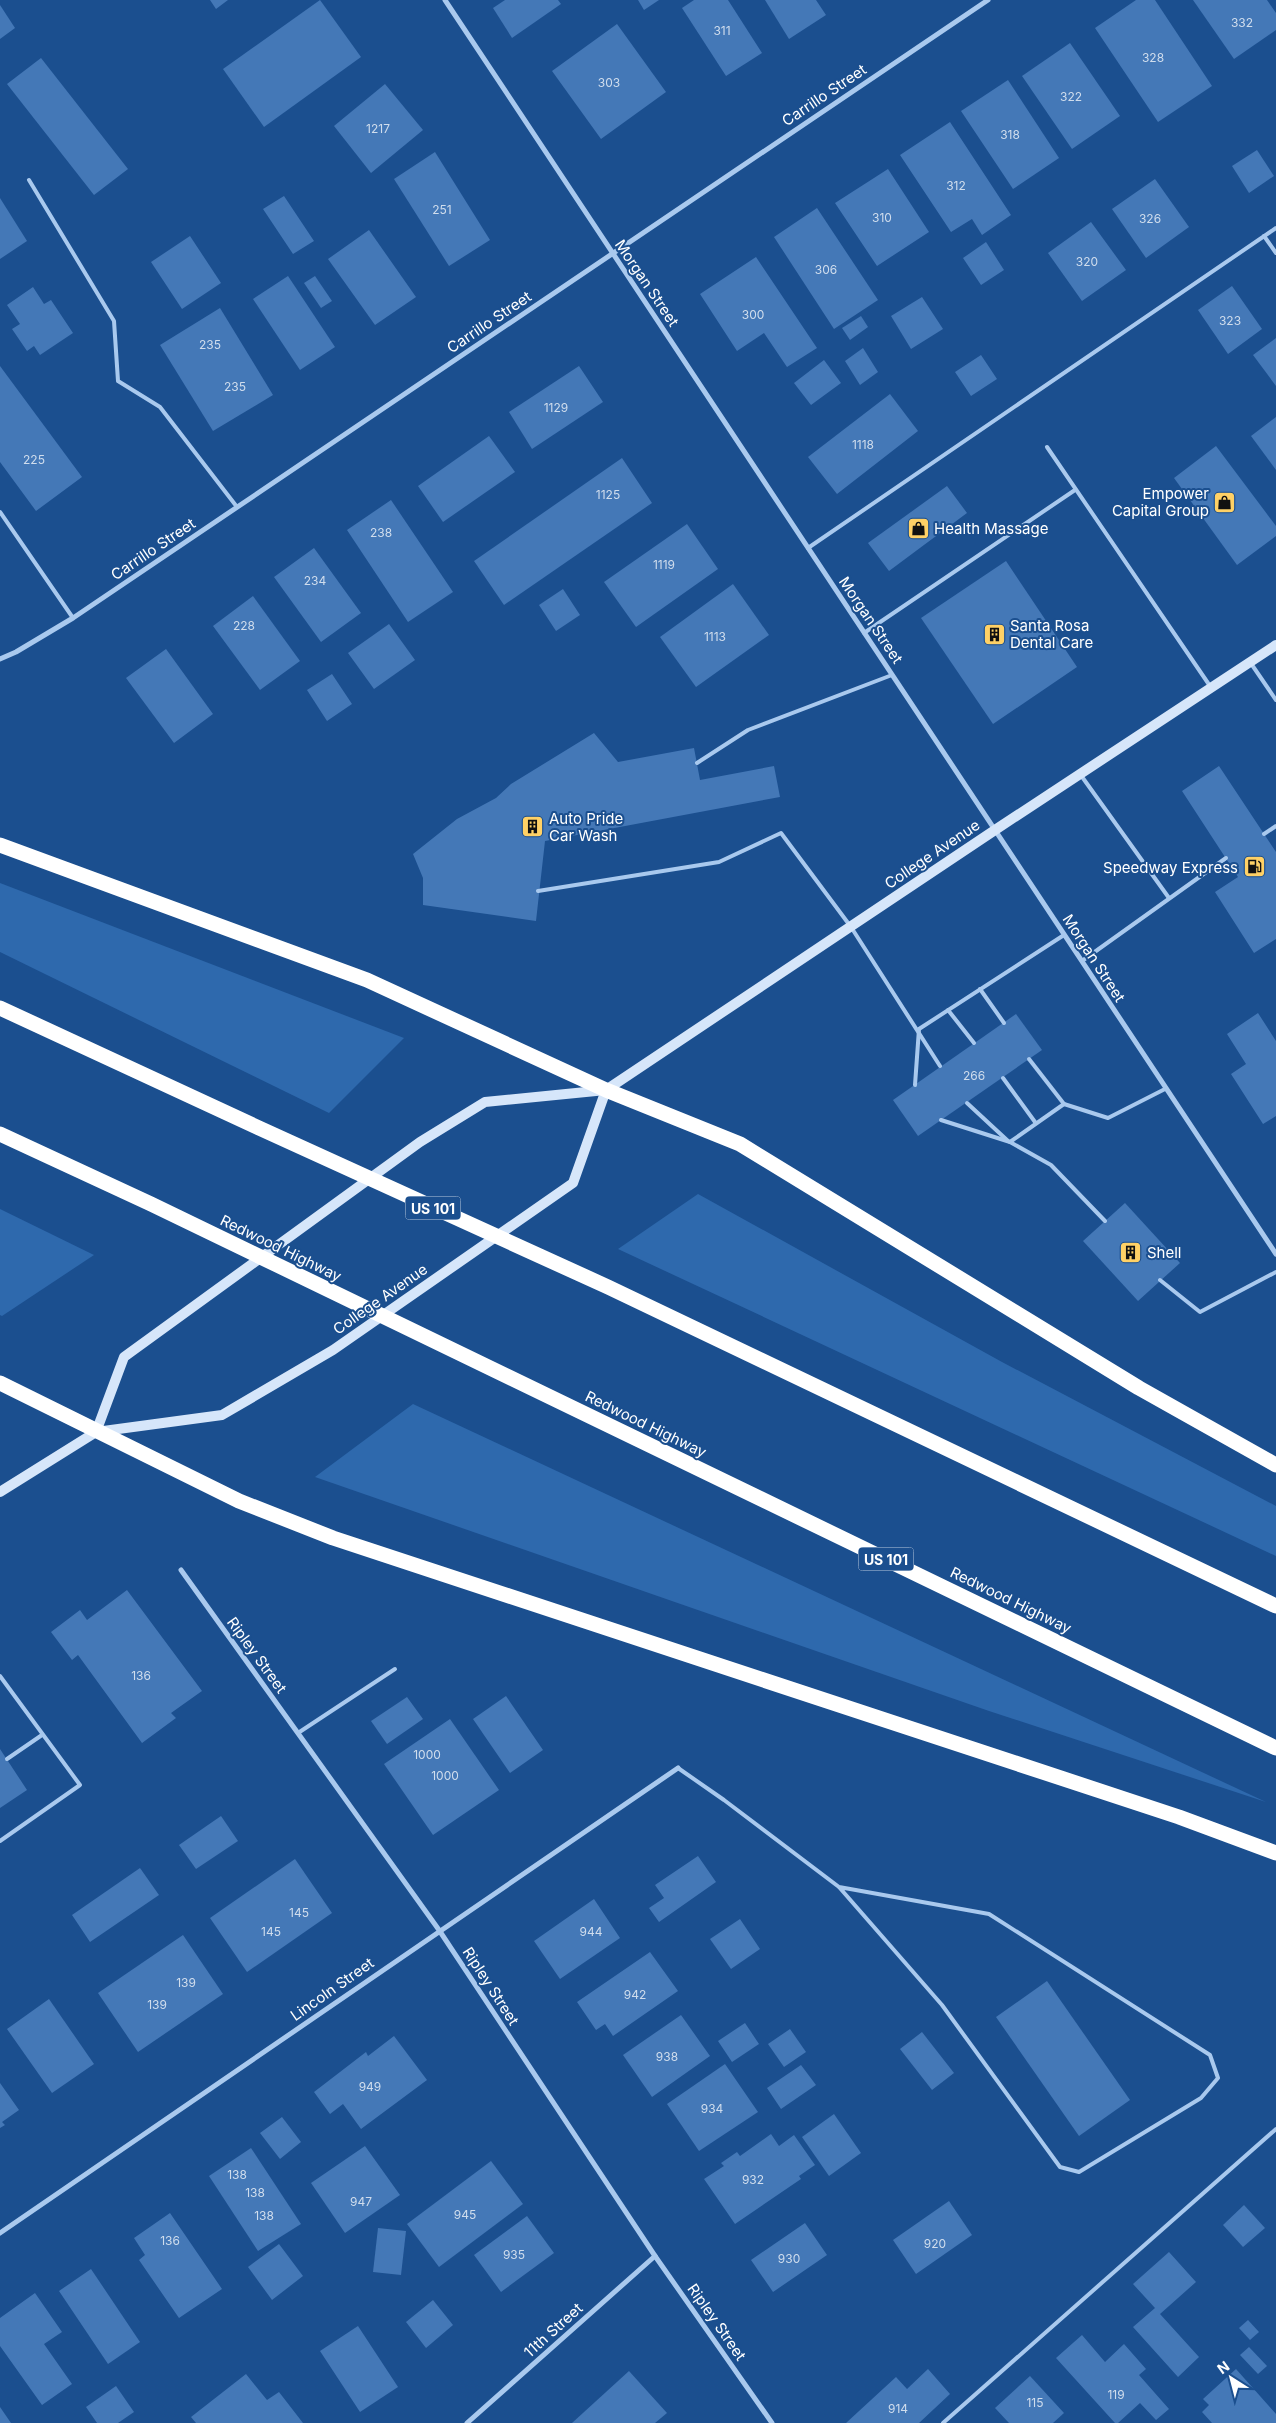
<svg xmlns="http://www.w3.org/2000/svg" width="1276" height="2423" viewBox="0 0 1276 2423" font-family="Inter,sans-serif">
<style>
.green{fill:#2e69ad}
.building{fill:#4478b7}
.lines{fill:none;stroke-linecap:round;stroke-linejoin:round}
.lane{stroke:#a9c9ee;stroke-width:4}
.street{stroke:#a9c9ee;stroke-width:5}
.secondary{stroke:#d6e6fa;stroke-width:10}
.highway{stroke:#fff;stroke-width:15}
.labels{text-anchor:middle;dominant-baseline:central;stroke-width:4;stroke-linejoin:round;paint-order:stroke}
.number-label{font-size:12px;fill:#d0dded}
.shield{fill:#1b4f8f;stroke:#bbcadd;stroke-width:1}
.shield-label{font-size:14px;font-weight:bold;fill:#fff}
.street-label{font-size:15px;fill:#fff;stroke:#1b4f8f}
.poi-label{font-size:15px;fill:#fff;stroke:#1b4f8f;text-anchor:start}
</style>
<rect width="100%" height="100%" fill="#1b4f8f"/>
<!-- green -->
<g class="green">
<path d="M0,883L404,1038L329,1113L0,952Z"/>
<path d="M698,1194L1002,1362L1276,1506V1556L618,1249Z"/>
<path d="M0,1209L94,1255L2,1316L0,1315Z"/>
<path d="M413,1404L1266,1802L989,1711L315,1477Z"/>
</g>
<!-- building -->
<g class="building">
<path d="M210,0H228L216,9Z"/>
<path d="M320,0L361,57L264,127L223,69Z"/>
<path d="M505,0H558L561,4L512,38L493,8Z"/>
<path d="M638,0H659L644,10Z"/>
<path d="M694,0H728L762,53L726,76L682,8Z"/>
<path d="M765,0H816L826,15L789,39Z"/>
<path d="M1136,0H1155L1212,86L1158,122L1095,28Z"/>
<path d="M1193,0H1267L1276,13V30L1234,59Z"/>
<path d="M0,5L15,28L0,39Z"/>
<path d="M617,24L666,92L601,139L552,71Z"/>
<path d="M1070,43L1120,116L1072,149L1022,76Z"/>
<path d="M41,58L128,169L94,195L7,84Z"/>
<path d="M1008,80L1059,158L1013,189L961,111Z"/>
<path d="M385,84L423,130L371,173L334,126Z"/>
<path d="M950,122L1011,215L982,235L972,219L951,232L900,155Z"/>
<path d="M1257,150L1274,176L1249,193L1232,166Z"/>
<path d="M435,152L490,240L449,266L394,179Z"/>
<path d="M888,169L929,232L877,266L835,203Z"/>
<path d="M1155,179L1189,227L1146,258L1112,209Z"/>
<path d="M284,196L314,241L293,254L263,209Z"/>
<path d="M0,198L27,241L0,259Z"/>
<path d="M817,208L878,300L834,329L774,237Z"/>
<path d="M1091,222L1126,270L1082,301L1048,253Z"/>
<path d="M369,230L416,297L375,325L328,259Z"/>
<path d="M190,236L221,283L182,309L151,262Z"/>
<path d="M986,242L1004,270L981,285L963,258Z"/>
<path d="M756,257L817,348L787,367L764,333L737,351L700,294Z"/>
<path d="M288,276L335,347L300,370L253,299Z"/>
<path d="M315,276L332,301L321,308L304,283Z"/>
<path d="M1232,286L1262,329L1228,354L1198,310Z"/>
<path d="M33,287L44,304L51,300L73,333L40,355L34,346L27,351L12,329L20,324L7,305Z"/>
<path d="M922,297L943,329L911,349L891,316Z"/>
<path d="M220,308L273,395L213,431L160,345Z"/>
<path d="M861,316L868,327L850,340L842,328Z"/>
<path d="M1276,338V386L1253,355Z"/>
<path d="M863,348L878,372L860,385L845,361Z"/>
<path d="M981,355L997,379L971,396L955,372Z"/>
<path d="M824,360L841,383L811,405L794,383Z"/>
<path d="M0,366L82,477L36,511L0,462Z"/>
<path d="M579,366L603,402L532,449L509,412Z"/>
<path d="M890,394L918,431L837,494L808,457Z"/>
<path d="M1276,417V470L1251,436Z"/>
<path d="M489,436L515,472L443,522L418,486Z"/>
<path d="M1216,446L1276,526V536L1237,565L1174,478Z"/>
<path d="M622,458L652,503L504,605L474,561Z"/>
<path d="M947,486L967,513L889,571L868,543Z"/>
<path d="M391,500L453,592L408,622L347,530Z"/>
<path d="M687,524L718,569L636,627L604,582Z"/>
<path d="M314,548L361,613L321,642L274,577Z"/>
<path d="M1006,561L1077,667L993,724L921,618Z"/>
<path d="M733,584L769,635L696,687L660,637Z"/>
<path d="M563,589L580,615L556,631L539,605Z"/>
<path d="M253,596L300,661L260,690L213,626Z"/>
<path d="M389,624L415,660L374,689L348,653Z"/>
<path d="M166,649L213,714L174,743L126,678Z"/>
<path d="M332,674L352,704L327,721L307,690Z"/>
<path d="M594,733L618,762L694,748L700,780L774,766L780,797L545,841L536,921L423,905V878L413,854L457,819L496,798L511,784Z"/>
<path d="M1219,766L1276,852V939L1254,953L1215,892L1238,877L1182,791Z"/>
<path d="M1258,1013L1276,1041V1116L1263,1124L1231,1074L1246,1064L1227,1034Z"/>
<path d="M1016,1014L1042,1050L918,1136L893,1100Z"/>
<path d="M1125,1203L1180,1263L1138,1301L1083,1241Z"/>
<path d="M127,1590L202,1691L171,1713L176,1718L142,1743L78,1655L72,1660L51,1632L80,1610L87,1620Z"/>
<path d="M506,1696L543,1750L510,1773L473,1719Z"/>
<path d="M407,1697L423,1719L387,1744L371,1721Z"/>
<path d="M450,1719L499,1790L433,1835L384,1764Z"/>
<path d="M0,1749L27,1790L0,1808Z"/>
<path d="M221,1816L238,1841L196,1869L179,1845Z"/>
<path d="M698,1856L716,1882L659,1922L649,1908L664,1898L655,1885Z"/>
<path d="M295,1859L332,1913L247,1972L210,1918Z"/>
<path d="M140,1868L159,1895L90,1942L72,1915Z"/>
<path d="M594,1899L620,1938L560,1979L534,1941Z"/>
<path d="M740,1919L760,1949L731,1969L710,1939Z"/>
<path d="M183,1935L223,1994L138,2052L98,1993Z"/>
<path d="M650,1952L678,1991L613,2036L605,2024L596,2030L577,2002Z"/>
<path d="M1047,1981L1130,2100L1079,2136L996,2017Z"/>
<path d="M49,1999L94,2064L52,2093L7,2029Z"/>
<path d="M681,2015L710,2056L652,2097L623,2055Z"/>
<path d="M745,2023L759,2044L732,2062L718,2041Z"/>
<path d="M790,2029L806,2052L784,2067L768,2044Z"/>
<path d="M922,2032L954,2073L932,2090L900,2049Z"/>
<path d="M394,2036L427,2080L361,2129L343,2104L330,2114L314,2092L366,2052L368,2056Z"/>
<path d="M725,2064L758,2112L699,2151L667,2104Z"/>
<path d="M801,2065L816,2085L781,2109L767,2088Z"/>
<path d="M0,2083L19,2110L2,2122L5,2125L0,2128Z"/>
<path d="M834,2114L861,2153L829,2176L802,2137Z"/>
<path d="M282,2117L301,2142L280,2159L260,2133Z"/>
<path d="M771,2134L779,2146L794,2135L815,2165L799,2176L801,2179L735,2224L704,2179L724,2166L721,2163L737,2152L740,2156Z"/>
<path d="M365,2146L400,2195L345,2233L311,2183Z"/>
<path d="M251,2148L301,2224L258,2251L209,2176Z"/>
<path d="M491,2161L523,2204L439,2267L407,2224Z"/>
<path d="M949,2201L972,2235L916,2274L893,2240Z"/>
<path d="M1244,2205L1265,2228L1243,2247L1223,2225Z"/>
<path d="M170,2213L222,2289L179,2318L139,2260L145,2255L134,2238Z"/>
<path d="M527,2216L554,2253L501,2292L474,2255Z"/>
<path d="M805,2223L827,2255L773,2292L751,2260Z"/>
<path d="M378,2228L406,2231L401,2275L373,2272Z"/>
<path d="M279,2244L303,2276L272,2300L248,2267Z"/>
<path d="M1169,2252L1196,2282L1160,2314L1199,2357L1178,2377L1133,2327L1155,2308L1133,2284Z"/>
<path d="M91,2269L140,2342L108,2364L59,2291Z"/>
<path d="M35,2293L62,2332L44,2344L72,2384L42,2405L0,2346V2318Z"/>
<path d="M433,2300L453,2325L426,2348L406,2322Z"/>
<path d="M1248,2320L1259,2332L1250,2340L1239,2328Z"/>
<path d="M358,2326L398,2387L360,2412L320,2351Z"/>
<path d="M1082,2335L1105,2362L1124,2344L1146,2369L1139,2375L1169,2409L1156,2420L1140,2403L1118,2423H1115L1056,2358Z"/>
<path d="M1249,2347L1267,2366L1258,2374L1240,2355Z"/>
<path d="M928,2369L950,2394L919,2423H846L896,2377L907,2389Z"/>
<path d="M1236,2369L1276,2414V2423H1212L1202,2412L1209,2405L1203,2399Z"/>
<path d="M629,2371L667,2413L655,2423H572Z"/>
<path d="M246,2374L267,2400L279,2392L303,2423H196L191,2417Z"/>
<path d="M1030,2376L1064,2413L1053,2423H1009L995,2408Z"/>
<path d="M116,2386L134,2412L118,2423H97L86,2407Z"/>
<path d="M0,2407L11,2423H0Z"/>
</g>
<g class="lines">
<!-- lane -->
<g class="lane">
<path d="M29,180L114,321L118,381L160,407L237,507"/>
<path d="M1264,236L1276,253"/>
<path d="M1047,447L1210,686"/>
<path d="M0,512L73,618"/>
<path d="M808,548L1276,228"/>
<path d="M864,633L1075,490"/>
<path d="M1250,662L1276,700"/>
<path d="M697,763L748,730L892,675"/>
<path d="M1080,774L1169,898"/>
<path d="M1264,834L1276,826"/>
<path d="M538,891L719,862L781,833L851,927L940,1066"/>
<path d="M1082,961L1226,858"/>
<path d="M980,989L1004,1023"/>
<path d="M948,1010L974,1043"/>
<path d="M1029,1059L1064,1104"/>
<path d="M1003,1078L1035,1122"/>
<path d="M915,1085L919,1029L1064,935"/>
<path d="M967,1103L1008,1141"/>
<path d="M941,1120L1010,1142L1051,1165L1105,1221"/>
<path d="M1010,1142L1064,1104L1108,1118L1165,1089"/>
<path d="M1160,1280L1200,1312L1276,1272"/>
<path d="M0,1676L80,1785L0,1841"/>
<path d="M298,1733L395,1669"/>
<path d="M7,1759L42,1735"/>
<path d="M678,1768L724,1800L839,1887L942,2005L1060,2167L1079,2172L1201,2098L1218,2078L1210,2055L989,1914L839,1887"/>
<path d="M943,2423L1276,2129"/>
</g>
<!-- street -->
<g class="street">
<path d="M445,0L1276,1254"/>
<path d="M0,659L16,652L73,618L988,0"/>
<path d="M181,1570L439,1930L655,2256L772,2423"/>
<path d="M0,2233L678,1768"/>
<path d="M467,2423L655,2256"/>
</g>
<!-- secondary -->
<g class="secondary">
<path d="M96,1432L124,1357L420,1142L485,1102L606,1090L995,830L1276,645"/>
<path d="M0,1492L96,1432L222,1415L333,1350L573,1183L606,1090"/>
</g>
<!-- highway -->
<g class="highway">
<path d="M0,845L367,980L606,1090L740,1144L1139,1388L1276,1465"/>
<path d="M0,1008L259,1128L608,1287L1276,1606"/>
<path d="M0,1134L151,1204L1276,1748"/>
<path d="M0,1383L239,1501L333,1538L1179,1817L1276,1853"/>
</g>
</g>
<!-- icons -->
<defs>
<symbol id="shop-square" viewBox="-11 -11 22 22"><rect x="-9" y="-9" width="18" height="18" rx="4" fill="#ffd166" stroke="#1b4f8f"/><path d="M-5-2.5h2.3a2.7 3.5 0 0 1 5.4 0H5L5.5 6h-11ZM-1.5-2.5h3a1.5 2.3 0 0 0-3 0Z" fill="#111"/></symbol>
<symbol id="building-square" viewBox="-11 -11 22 22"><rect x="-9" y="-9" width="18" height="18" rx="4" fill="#ffd166" stroke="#1b4f8f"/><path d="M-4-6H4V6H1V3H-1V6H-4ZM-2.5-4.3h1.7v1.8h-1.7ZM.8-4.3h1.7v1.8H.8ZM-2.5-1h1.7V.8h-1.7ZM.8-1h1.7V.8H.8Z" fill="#111"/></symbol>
<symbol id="fuel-square" viewBox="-11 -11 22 22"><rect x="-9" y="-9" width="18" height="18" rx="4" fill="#ffd166" stroke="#1b4f8f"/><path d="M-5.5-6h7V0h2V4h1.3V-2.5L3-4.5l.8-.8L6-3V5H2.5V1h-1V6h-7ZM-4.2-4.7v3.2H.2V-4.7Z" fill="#111"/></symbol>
</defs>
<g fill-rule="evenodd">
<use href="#shop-square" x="1212" y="490" width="25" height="25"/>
<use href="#shop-square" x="906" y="516" width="25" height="25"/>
<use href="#building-square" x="982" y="622" width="25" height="25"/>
<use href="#building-square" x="520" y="814" width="25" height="25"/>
<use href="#fuel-square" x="1242" y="854" width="25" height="25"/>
<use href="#building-square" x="1118" y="1240" width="25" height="25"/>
</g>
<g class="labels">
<!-- number labels -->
<g class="number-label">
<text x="1242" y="22">332</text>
<text x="722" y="30">311</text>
<text x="1153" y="57">328</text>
<text x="609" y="82">303</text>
<text x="1071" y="96">322</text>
<text x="378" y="128">1217</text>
<text x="1010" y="134">318</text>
<text x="956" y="185">312</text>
<text x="442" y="209">251</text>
<text x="882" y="217">310</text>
<text x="1150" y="218">326</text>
<text x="1087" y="261">320</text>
<text x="826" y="269">306</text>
<text x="753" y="314">300</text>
<text x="1230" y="320">323</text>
<text x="210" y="344">235</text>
<text x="235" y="386">235</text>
<text x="556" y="407">1129</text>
<text x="863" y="444">1118</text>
<text x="34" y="459">225</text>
<text x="608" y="494">1125</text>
<text x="381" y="532">238</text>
<text x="664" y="564">1119</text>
<text x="315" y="580">234</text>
<text x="244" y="625">228</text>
<text x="715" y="636">1113</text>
<text x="974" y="1075">266</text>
<text x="141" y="1675">136</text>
<text x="427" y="1754">1000</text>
<text x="445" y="1775">1000</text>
<text x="299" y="1912">145</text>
<text x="271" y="1931">145</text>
<text x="591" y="1931">944</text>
<text x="186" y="1982">139</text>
<text x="635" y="1994">942</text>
<text x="157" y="2004">139</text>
<text x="667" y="2056">938</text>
<text x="370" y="2086">949</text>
<text x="712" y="2108">934</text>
<text x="237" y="2174">138</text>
<text x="753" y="2179">932</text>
<text x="255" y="2192">138</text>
<text x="361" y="2201">947</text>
<text x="465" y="2214">945</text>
<text x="264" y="2215">138</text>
<text x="170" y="2240">136</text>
<text x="935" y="2243">920</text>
<text x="514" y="2254">935</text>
<text x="789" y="2258">930</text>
<text x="1116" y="2394">119</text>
<text x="1035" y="2402">115</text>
<text x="898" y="2408">914</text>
</g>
<!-- shield labels -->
<g class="shield">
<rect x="405.5" y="1196.5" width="55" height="23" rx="4"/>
<rect x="858.5" y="1547.5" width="55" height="23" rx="4"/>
</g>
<g class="shield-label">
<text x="433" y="1208">US 101</text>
<text x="886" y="1559">US 101</text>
</g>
<!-- street labels -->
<g class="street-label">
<text transform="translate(824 95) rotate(-34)">Carrillo Street</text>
<text transform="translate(647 283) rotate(56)">Morgan Street</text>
<text transform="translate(489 322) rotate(-34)">Carrillo Street</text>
<text transform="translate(153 549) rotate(-34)">Carrillo Street</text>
<text transform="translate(871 620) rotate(56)">Morgan Street</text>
<text transform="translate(932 854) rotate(-34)">College Avenue</text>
<text transform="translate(1094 958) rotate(57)">Morgan Street</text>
<text transform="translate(281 1248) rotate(26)">Redwood Highway</text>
<text transform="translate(380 1299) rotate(-35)">College Avenue</text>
<text transform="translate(646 1424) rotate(26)">Redwood Highway</text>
<text transform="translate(1011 1600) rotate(26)">Redwood Highway</text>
<text transform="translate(257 1655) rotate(54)">Ripley Street</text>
<text transform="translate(491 1986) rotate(57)">Ripley Street</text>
<text transform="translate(332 1989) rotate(-35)">Lincoln Street</text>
<text transform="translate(717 2322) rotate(55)">Ripley Street</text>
<text transform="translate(553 2330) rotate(-42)">11th Street</text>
</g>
<!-- poi labels -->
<g class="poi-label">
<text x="1209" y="493" text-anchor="end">Empower<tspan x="1209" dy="17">Capital Group</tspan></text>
<text x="934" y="528">Health Massage</text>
<text x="1010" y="625">Santa Rosa<tspan x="1010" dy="17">Dental Care</tspan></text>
<text x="549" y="818">Auto Pride<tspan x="549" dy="17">Car Wash</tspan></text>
<text x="1238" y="867" text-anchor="end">Speedway Express</text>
<text x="1147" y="1252">Shell</text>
</g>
</g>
<!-- north arrow -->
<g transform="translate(1231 2378) rotate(324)" stroke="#1b4f8f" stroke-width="4" paint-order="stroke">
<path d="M0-4L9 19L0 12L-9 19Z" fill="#ffffff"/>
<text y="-8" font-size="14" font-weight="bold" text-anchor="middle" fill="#ffffff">N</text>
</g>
</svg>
